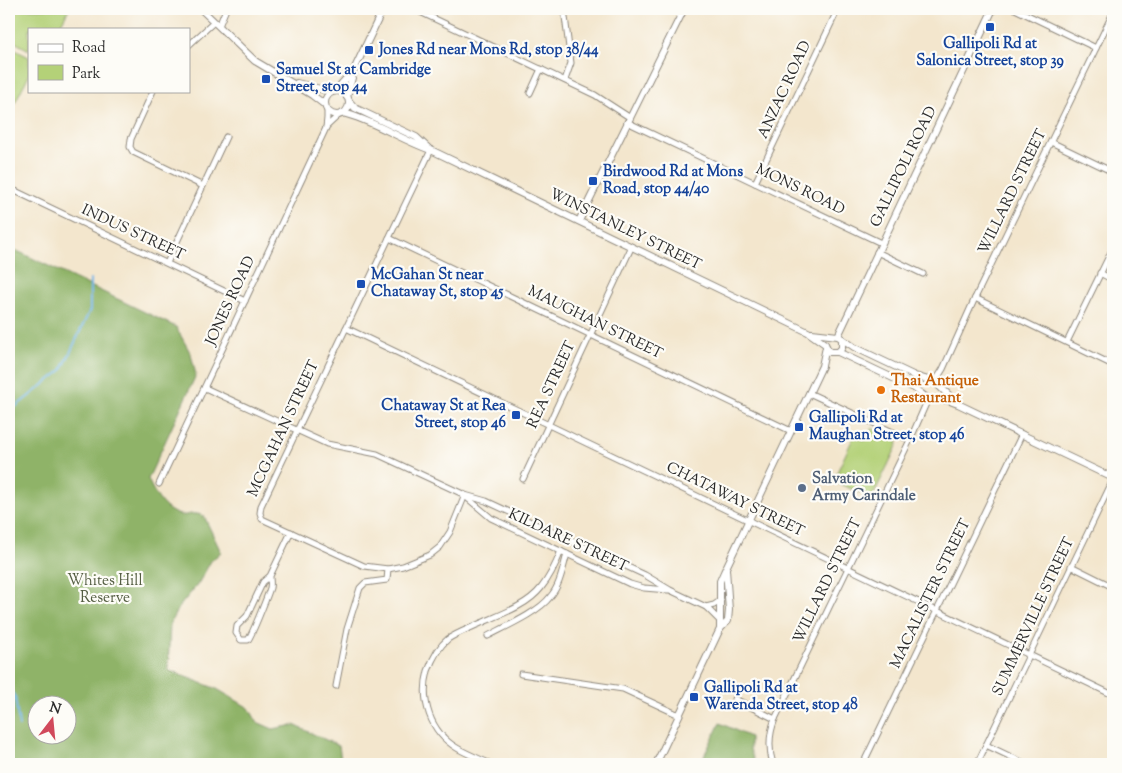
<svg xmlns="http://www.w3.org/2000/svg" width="1122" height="773" viewBox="0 0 1122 773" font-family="'Sorts Mill Goudy',serif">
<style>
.green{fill:#b4d178;stroke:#707e52}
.forest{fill:#8fb368;stroke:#5d6f4a;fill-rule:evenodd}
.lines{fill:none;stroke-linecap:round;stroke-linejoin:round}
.stream{stroke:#71b6e7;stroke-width:2}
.minor-casing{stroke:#8f887c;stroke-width:7}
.tertiary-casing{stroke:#8f887c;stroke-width:8}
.minor{stroke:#fff;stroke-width:5}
.tertiary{stroke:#fff;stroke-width:6}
.transit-dot{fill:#1a4fb4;stroke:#fdfcf7;stroke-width:2}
.food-dot{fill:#e8710a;stroke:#fdfcf7;stroke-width:2}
.service-dot{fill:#5c6f8a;stroke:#fdfcf7;stroke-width:2}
.labels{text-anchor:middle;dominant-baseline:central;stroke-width:4.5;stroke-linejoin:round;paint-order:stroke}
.transit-label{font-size:15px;font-weight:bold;fill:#164399;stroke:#fdfcf7;text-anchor:start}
.street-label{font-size:15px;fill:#2b2b2b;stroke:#fdfcf7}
.food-label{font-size:15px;font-weight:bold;fill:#c56008;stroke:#fdfcf7;text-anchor:start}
.service-label{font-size:15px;font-weight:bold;fill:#4e5e75;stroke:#fdfcf7;text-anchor:start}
.park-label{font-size:15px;fill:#545d42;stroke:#fdfcf7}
</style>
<rect width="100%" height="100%" fill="#fdfcf7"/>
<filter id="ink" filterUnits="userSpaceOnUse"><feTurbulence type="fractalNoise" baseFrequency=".02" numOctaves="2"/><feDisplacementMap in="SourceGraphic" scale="10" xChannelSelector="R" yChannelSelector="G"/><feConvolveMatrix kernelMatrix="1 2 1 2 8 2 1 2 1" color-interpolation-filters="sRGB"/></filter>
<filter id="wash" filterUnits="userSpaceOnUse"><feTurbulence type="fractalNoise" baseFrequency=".0096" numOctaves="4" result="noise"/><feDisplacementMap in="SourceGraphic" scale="20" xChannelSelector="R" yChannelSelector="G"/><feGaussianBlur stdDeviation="1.12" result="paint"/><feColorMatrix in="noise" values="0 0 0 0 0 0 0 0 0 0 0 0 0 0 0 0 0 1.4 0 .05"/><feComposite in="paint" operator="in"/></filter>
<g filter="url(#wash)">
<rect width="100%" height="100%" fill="#f3e6cd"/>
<!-- green -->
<g class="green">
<path d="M9,9H69L58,29H29V50L9,39Z"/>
<path d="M9,47L29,57V75L9,114Z"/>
<path d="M872,428L897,440L898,444L872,498L833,481L854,436L865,441Z"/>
</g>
<!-- forest -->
<g class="forest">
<path d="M9,247L176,327L191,354L196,375L148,479C154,493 164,512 181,515C185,516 188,514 192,514C196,513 201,515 204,516L221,552L211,561L198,584L179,607L170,623L168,670L217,689L249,708L257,722L273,729L294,725L339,746L341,760L351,764H9ZM38,706H68V736H38Z"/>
<path d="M720,723L750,737V749L755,764H700Z"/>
</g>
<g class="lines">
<!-- stream -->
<g class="stream">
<path d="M9,417L14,408L62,370L90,310V280"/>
<path d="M9,688L15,697L19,726"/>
</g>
</g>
</g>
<g filter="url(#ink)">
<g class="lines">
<defs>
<g id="minor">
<path d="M414,9L595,95L629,117"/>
<path d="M564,9L571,63L565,80"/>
<path d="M1015,9L1096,48"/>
<path d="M219,26L226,9"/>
<path d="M189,45L214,22"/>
<path d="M153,91L131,139L130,147L133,152L203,186"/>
<path d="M530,93L541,69"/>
<path d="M627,122L881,243"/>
<path d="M326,127L340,114"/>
<path d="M1051,142L1113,172"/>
<path d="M431,150L261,506L260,513L262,519L364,566L388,569L403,566L430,555L440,547L450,532L465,495"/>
<path d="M755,183L838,9"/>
<path d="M9,188L245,301"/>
<path d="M389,238L791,431"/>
<path d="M877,252L923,274"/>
<path d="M167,263L226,137"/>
<path d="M1100,273L1113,280"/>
<path d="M975,298L1113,365"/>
<path d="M346,328L1113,695"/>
<path d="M1067,342L1113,248"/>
<path d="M935,382L943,369L975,298L1113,13"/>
<path d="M205,388L327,444L377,454L465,495L486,501L645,575L670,590L706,607L720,621"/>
<path d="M809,393L910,440"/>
<path d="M523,479L631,248"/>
<path d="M159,484L326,128L327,118V109"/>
<path d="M465,496L491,518L630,584L644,588L668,590"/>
<path d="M1071,566L1113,587"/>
<path d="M270,576C270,580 271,584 270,588C267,597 252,635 248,640H241L236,633L237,626L247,616L263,582L270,576L291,532"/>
<path d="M706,607L714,605L721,600"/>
<path d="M488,636C505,627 539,612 550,597C560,586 563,568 567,554"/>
<path d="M521,674L623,689L679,715"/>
<path d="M336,686L347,629L360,588L365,583L387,580L388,569"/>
<path d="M735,699L775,719"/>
<path d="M986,745L1026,764"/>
<path d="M491,764C480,759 467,754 457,748C430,732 420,700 428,671C432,660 438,647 448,639C457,633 468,629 479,624C499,615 527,606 541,588C550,577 556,564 561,551"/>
<path d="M773,764C768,748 769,734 775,719L910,440L928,399"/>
<path d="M863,764L1022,434"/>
<path d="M977,764L1113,480"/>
</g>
<g id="tertiary">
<path d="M201,9L255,61L312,95L325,105"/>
<path d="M297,83L332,92"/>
<path d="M335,91L353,71"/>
<circle cx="337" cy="103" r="12"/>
<path d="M347,97L354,70L383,9"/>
<path d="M349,101L355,108L416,137L428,148"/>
<path d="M343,113C373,120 401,140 431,150L808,332L825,344"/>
<path d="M579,221L684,9"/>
<path d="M812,333L838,336L854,347L915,376L935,382L955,401"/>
<path d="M838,336L993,9"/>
<path d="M826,346L829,352H838L842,348V339"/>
<path d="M838,352L914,388L928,399L947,400L958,404L1113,478"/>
<path d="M720,629V581L724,572L822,366L826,347"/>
<path d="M656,764L720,629L728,621L729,610L726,569"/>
</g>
</defs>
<!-- minor casing -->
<use href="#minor" class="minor-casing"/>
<!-- tertiary casing -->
<use href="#tertiary" class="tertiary-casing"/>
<!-- minor -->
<use href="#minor" class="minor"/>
<!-- tertiary -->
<use href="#tertiary" class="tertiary"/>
</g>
</g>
<!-- markers -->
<g class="transit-dot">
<rect x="985" y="22" width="10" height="10" rx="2.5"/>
<rect x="364" y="45" width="10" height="10" rx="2.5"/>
<rect x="261" y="74" width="10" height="10" rx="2.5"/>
<rect x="588" y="176" width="10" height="10" rx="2.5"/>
<rect x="356" y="279" width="10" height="10" rx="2.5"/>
<rect x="511" y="410" width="10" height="10" rx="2.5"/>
<rect x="794" y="422" width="10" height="10" rx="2.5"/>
<rect x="689" y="692" width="10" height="10" rx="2.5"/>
</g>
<circle class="food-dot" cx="881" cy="390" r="5"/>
<circle class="service-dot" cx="802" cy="488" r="5"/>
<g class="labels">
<!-- transit labels -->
<g class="transit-label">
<text x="990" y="44" text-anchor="middle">Gallipoli Rd at<tspan x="990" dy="17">Salonica Street, stop 39</tspan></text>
<text x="379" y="50">Jones Rd near Mons Rd, stop 38/44</text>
<text x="276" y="70">Samuel St at Cambridge<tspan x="276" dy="17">Street, stop 44</tspan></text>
<text x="603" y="172">Birdwood Rd at Mons<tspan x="603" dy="17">Road, stop 44/40</tspan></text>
<text x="371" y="275">McGahan St near<tspan x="371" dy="17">Chataway St, stop 45</tspan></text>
<text x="506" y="406" text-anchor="end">Chataway St at Rea<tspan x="506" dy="17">Street, stop 46</tspan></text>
<text x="809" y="418">Gallipoli Rd at<tspan x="809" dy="17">Maughan Street, stop 46</tspan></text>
<text x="704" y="688">Gallipoli Rd at<tspan x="704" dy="17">Warenda Street, stop 48</tspan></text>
</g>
<!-- street labels -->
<g class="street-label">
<text transform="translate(785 90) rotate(-65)">ANZAC ROAD</text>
<text transform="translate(904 167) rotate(-64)">GALLIPOLI ROAD</text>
<text transform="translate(800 190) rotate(26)">MONS ROAD</text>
<text transform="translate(1013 192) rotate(-64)">WILLARD STREET</text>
<text transform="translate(625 230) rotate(26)">WINSTANLEY STREET</text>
<text transform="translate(133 233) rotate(25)">INDUS STREET</text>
<text transform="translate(231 301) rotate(-65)">JONES ROAD</text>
<text transform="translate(595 323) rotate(26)">MAUGHAN STREET</text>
<text transform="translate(552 385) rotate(-65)">REA STREET</text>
<text transform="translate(284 429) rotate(-65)">MCGAHAN STREET</text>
<text transform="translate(735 500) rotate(26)">CHATAWAY STREET</text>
<text transform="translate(568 541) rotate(25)">KILDARE STREET</text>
<text transform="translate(828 581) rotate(-64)">WILLARD STREET</text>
<text transform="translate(931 594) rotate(-64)">MACALISTER STREET</text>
<text transform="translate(1034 617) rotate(-65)">SUMMERVILLE STREET</text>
</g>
<!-- food labels -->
<g class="food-label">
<text x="891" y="381">Thai Antique<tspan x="891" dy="17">Restaurant</tspan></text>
</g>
<!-- service labels -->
<g class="service-label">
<text x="812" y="479">Salvation<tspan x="812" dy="17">Army Carindale</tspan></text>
</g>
<!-- park labels -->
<g class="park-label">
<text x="105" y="581">Whites Hill<tspan x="105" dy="17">Reserve</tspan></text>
</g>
</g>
<!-- margin -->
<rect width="1122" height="773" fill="none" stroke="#fdfcf7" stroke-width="30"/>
<!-- legend -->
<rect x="28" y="28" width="162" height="65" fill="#fdfcf7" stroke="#a9a8a5"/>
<rect x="38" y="44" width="25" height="8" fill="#ffffff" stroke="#a9a8a5"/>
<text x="72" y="52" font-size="15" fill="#2b2b2b">Road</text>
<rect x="38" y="65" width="25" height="15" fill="#b4d178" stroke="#a9a8a5"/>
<text x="72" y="78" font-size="15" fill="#2b2b2b">Park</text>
<!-- north arrow -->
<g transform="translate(52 720) rotate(16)"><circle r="24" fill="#fdfcf7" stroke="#a9a8a5"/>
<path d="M0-4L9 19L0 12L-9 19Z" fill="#d1495b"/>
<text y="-8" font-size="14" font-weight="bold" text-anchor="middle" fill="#2b2b2b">N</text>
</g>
</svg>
